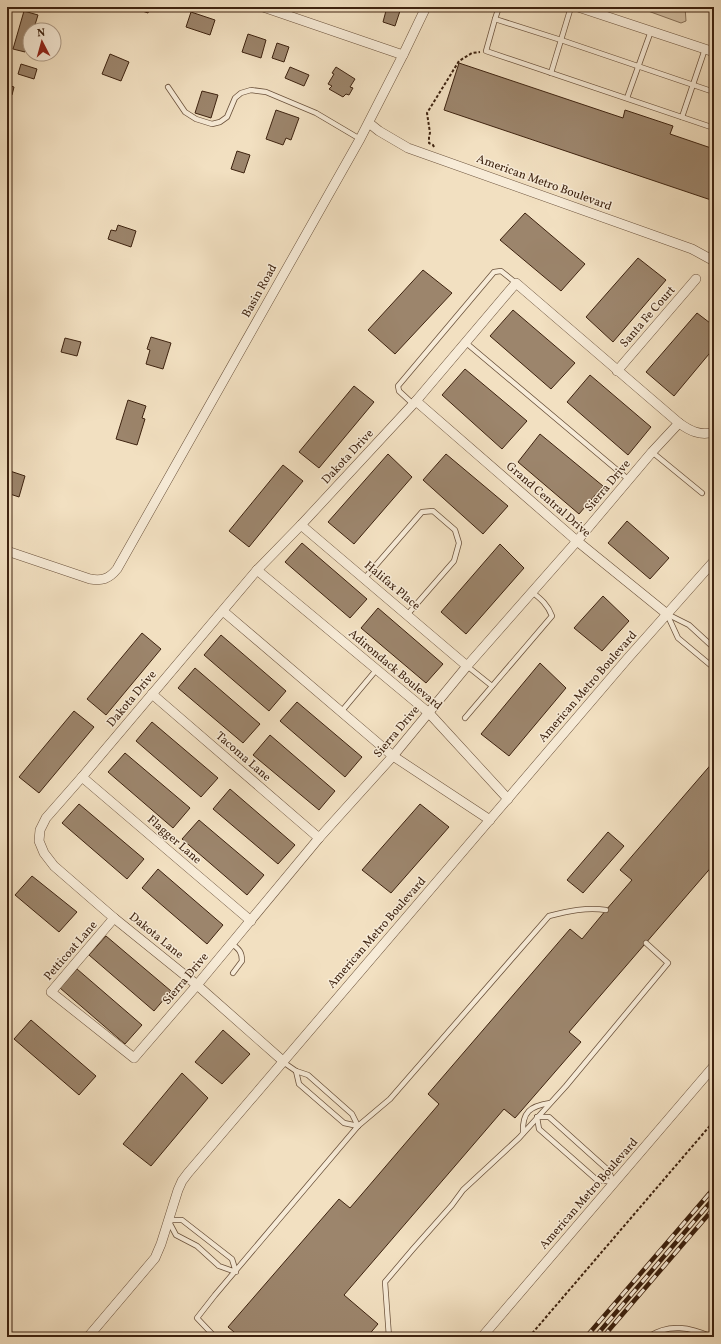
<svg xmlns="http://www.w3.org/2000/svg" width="721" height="1344" viewBox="0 0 721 1344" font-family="Vollkorn,serif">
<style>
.green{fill:#d3c0a3;stroke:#88725a}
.building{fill:#9c856c;stroke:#3e2310}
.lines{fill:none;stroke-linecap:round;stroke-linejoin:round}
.lane-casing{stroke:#6b523c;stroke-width:6}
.street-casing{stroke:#6b523c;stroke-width:10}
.path{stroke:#3e2310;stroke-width:2;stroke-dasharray:3 2;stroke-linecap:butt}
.lane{stroke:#f7ebd7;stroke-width:4.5}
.street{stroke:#f7ebd7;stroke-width:9}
.rail-casing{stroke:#3e2310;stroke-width:4.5}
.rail{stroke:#f7ebd7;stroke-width:3;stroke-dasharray:9;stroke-linecap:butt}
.labels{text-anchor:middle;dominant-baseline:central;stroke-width:3;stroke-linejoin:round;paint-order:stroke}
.street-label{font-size:12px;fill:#3e2310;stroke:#f7ebd7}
</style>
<rect width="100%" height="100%" fill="#f2e0c1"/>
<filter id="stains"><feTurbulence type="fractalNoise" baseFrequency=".005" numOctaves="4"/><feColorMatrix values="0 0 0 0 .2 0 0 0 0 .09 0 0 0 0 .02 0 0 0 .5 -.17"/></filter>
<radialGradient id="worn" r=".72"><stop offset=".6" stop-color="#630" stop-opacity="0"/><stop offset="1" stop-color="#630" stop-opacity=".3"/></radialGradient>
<!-- green -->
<path class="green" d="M637,7H685L686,21L681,23Z"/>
<!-- building -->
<g class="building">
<path d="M131,7H150L148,13Z"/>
<path d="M387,7L401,8L395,26L383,22Z"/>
<path d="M24,11L38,15L34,28L40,29L30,30V37H29L25,52L13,49Z"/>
<path d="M191,12L215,20L210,35L186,27Z"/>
<path d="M248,34L266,40L261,58L242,52Z"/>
<path d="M277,43L289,47L284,62L272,58Z"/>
<path d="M110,54L129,62L121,81L102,74Z"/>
<path d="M459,63L623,118L625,110L673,126L670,134L714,149V201L444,110Z"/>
<path d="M21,64L37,69L34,79L18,74Z"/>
<path d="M290,67L309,75L304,86L285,78Z"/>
<path d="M336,67L355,79L350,87L353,88L349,95L346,94L343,97L329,89L332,86L328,84L334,74L332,73Z"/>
<path d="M7,79L9,80L8,85L14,87L12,95L7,94Z"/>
<path d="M202,91L218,95L211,118L195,113Z"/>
<path d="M276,110L299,118L291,140L286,138L283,145L266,139Z"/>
<path d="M237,151L250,155L244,173L231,169Z"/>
<path d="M525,213L585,264L561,291L500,240Z"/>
<path d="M118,225L136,231L131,247L108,239L111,230L116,231Z"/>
<path d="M638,258L666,280L613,342L586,317Z"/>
<path d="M423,270L452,293L395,354L368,330Z"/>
<path d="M513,310L575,363L551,389L490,336Z"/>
<path d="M697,313L714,326V348L674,396L646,372Z"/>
<path d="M151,337L171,343L163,369L146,364L150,350L147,349Z"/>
<path d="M65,338L81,342L77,356L61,352Z"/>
<path d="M465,369L527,421L502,449L442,395Z"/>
<path d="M590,375L651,427L628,455L567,402Z"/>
<path d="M354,386L374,402L319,468L299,452Z"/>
<path d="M128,400L146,406L142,418L145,419L137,445L116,439Z"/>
<path d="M540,434L603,486L579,514L518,462Z"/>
<path d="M388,454L412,477L354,544L328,522Z"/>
<path d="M446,454L508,506L483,534L423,480Z"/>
<path d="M283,465L303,481L249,547L229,531Z"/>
<path d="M7,470L25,476L19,497L7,493Z"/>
<path d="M627,521L669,558L650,579L608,543Z"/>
<path d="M302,543L367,599L350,618L285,562Z"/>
<path d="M500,544L524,568L466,634L441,612Z"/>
<path d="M603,596L629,621L602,651L574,628Z"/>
<path d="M378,608L443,664L426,683L361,628Z"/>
<path d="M142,633L161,649L106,715L87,699Z"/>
<path d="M221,635L286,691L269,711L204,655Z"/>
<path d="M540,663L566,688L509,756L481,734Z"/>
<path d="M195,668L260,724L243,743L178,688Z"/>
<path d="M297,702L362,757L345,777L280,721Z"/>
<path d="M74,711L94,727L39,793L19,777Z"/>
<path d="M152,722L218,778L201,797L136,741Z"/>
<path d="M270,735L335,791L319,810L253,755Z"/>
<path d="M125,753L190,808L173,828L108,772Z"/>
<path d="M714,761V864L569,1032L581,1042L515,1118L504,1109L344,1295L378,1324L367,1337H240L228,1327L339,1199L350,1208L439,1104L428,1094L570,929L582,939L606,910L632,880L620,870Z"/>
<path d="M230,789L295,845L278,864L213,809Z"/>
<path d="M79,804L144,859L127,879L62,823Z"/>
<path d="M420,804L449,827L391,893L362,870Z"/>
<path d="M199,820L264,875L247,895L182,839Z"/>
<path d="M608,832L624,846L583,893L567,880Z"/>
<path d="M158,869L223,925L207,944L142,888Z"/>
<path d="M32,876L77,912L59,932L15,895Z"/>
<path d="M106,936L171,991L154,1011L89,955Z"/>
<path d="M77,969L142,1025L125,1044L60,988Z"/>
<path d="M31,1020L96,1076L79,1095L14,1039Z"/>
<path d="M223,1030L250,1054L222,1084L195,1062Z"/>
<path d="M182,1073L208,1098L151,1166L123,1144Z"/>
</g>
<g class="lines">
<defs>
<g id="lane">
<path d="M495,19L499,7"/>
<path d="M551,73L571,7"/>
<path d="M168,87L185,112L196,119L212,124L220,122L227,117L235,98L241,93L251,90L266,92L316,113L360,139"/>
<path d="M714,92L561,40L495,19L486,51L714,128"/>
<path d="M627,98L651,31"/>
<path d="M682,117L705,49"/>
<path d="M465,342L629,480"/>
<path d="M413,404L399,391L398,386L494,272L501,271L516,283"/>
<path d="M652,452L702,493"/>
<path d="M364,579L422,512L433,511L455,530L459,543L454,561L407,615"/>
<path d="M667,614L678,638L714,668"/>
<path d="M667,614L689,625L714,648"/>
<path d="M467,666L492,686"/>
<path d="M341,712L377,669"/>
<path d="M465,718L552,616C548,605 541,599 532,592"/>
<path d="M232,944C239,949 242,952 242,961L233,973"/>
<path d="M283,1062L296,1071L308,1075L352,1114L358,1126"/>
<path d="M296,1071L299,1084L344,1123L358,1126"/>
<path d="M537,1117L539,1129L597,1180L614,1182"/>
<path d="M537,1117H549L608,1170L614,1183"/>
<path d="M523,1133C522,1112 530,1106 550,1103"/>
<path d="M168,1220H182L232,1259L236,1272L219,1266L197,1246L176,1235Z"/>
<path d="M215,1337L197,1318L215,1295L358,1126L390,1099L549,916C568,911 587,907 606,910"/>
<path d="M389,1337L385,1282L413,1249L452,1205L463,1190L519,1138L566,1086L668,963L646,943"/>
<path d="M648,1337C669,1323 690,1327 712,1337"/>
</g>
<g id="street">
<path d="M263,7L403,55"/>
<path d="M578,7L714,52"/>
<path d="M369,123L379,131L408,148L692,249L714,261"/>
<path d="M617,371L696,279"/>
<path d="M416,401L577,541L667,614"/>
<path d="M301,525L467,666"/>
<path d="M7,551L90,579C102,581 109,579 117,569L360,139L403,55L426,7"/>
<path d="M257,570L429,713L508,799"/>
<path d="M223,611L393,756L490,820"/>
<path d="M152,694L319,838"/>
<path d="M82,777L251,921"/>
<path d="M114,918L51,992L134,1058L197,985L319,838L393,756L467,666L577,541L652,452L679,423"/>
<path d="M283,1061L197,985L114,918L54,866L44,853L39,841L40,830L46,818L82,777L257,570L301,525L416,401L516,283L679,423C690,431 700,436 714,432"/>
<path d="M88,1337L155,1258L161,1244L178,1190L182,1181L188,1173L628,658L714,561"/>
<path d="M482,1337L714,1066"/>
</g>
</defs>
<!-- lane casing -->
<use href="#lane" class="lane-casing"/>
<!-- street casing -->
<use href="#street" class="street-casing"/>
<!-- path -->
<g class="path">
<path d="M434,147L433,145L429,143V136L430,133L427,113L459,61L472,53L480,52"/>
<path d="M529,1337L714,1121"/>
</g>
<!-- lane -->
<use href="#lane" class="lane"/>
<!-- street -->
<use href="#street" class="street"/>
<defs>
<g id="rail">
<path d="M586,1337L714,1188"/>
<path d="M595,1337L714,1198"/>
<path d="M603,1337L714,1208"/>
</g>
</defs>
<!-- rail casing -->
<use href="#rail" class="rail-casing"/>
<!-- rail -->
<use href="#rail" class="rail"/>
</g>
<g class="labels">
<!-- street labels -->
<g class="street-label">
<text transform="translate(544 183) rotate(20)">American Metro Boulevard</text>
<text transform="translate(260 291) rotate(-61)">Basin Road</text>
<text transform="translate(648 317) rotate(-49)">Santa Fe Court</text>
<text transform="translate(348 457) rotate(-47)">Dakota Drive</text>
<text transform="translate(608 486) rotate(-50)">Sierra Drive</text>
<text transform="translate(548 500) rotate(41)">Grand Central Drive</text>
<text transform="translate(392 586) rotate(40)">Halifax Place</text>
<text transform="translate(395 670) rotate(40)">Adirondack Boulevard</text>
<text transform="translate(588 687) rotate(-49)">American Metro Boulevard</text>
<text transform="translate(132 699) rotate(-50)">Dakota Drive</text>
<text transform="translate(397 732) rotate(-50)">Sierra Drive</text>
<text transform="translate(243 757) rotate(41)">Tacoma Lane</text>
<text transform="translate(174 840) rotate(41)">Flagger Lane</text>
<text transform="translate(377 933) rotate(-49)">American Metro Boulevard</text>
<text transform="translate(156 936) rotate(39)">Dakota Lane</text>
<text transform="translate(71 951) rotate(-49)">Petticoat Lane</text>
<text transform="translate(186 979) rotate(-50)">Sierra Drive</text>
<text transform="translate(589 1194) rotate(-49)">American Metro Boulevard</text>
</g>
</g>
<!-- margin -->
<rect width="721" height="1344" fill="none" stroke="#f2e0c1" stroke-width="24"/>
<rect x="8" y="8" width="705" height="1328" fill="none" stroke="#3e2310" stroke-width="2"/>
<rect x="12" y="12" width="697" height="1320" fill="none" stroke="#3e2310"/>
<!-- north arrow -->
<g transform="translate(42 42) rotate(354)"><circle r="19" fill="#f7ebd7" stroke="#ad9b87"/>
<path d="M0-3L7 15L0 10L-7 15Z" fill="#8f2418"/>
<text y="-6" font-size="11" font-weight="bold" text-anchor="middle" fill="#3e2310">N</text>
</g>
<rect width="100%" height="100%" filter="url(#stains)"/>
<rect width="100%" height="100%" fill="url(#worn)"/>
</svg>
